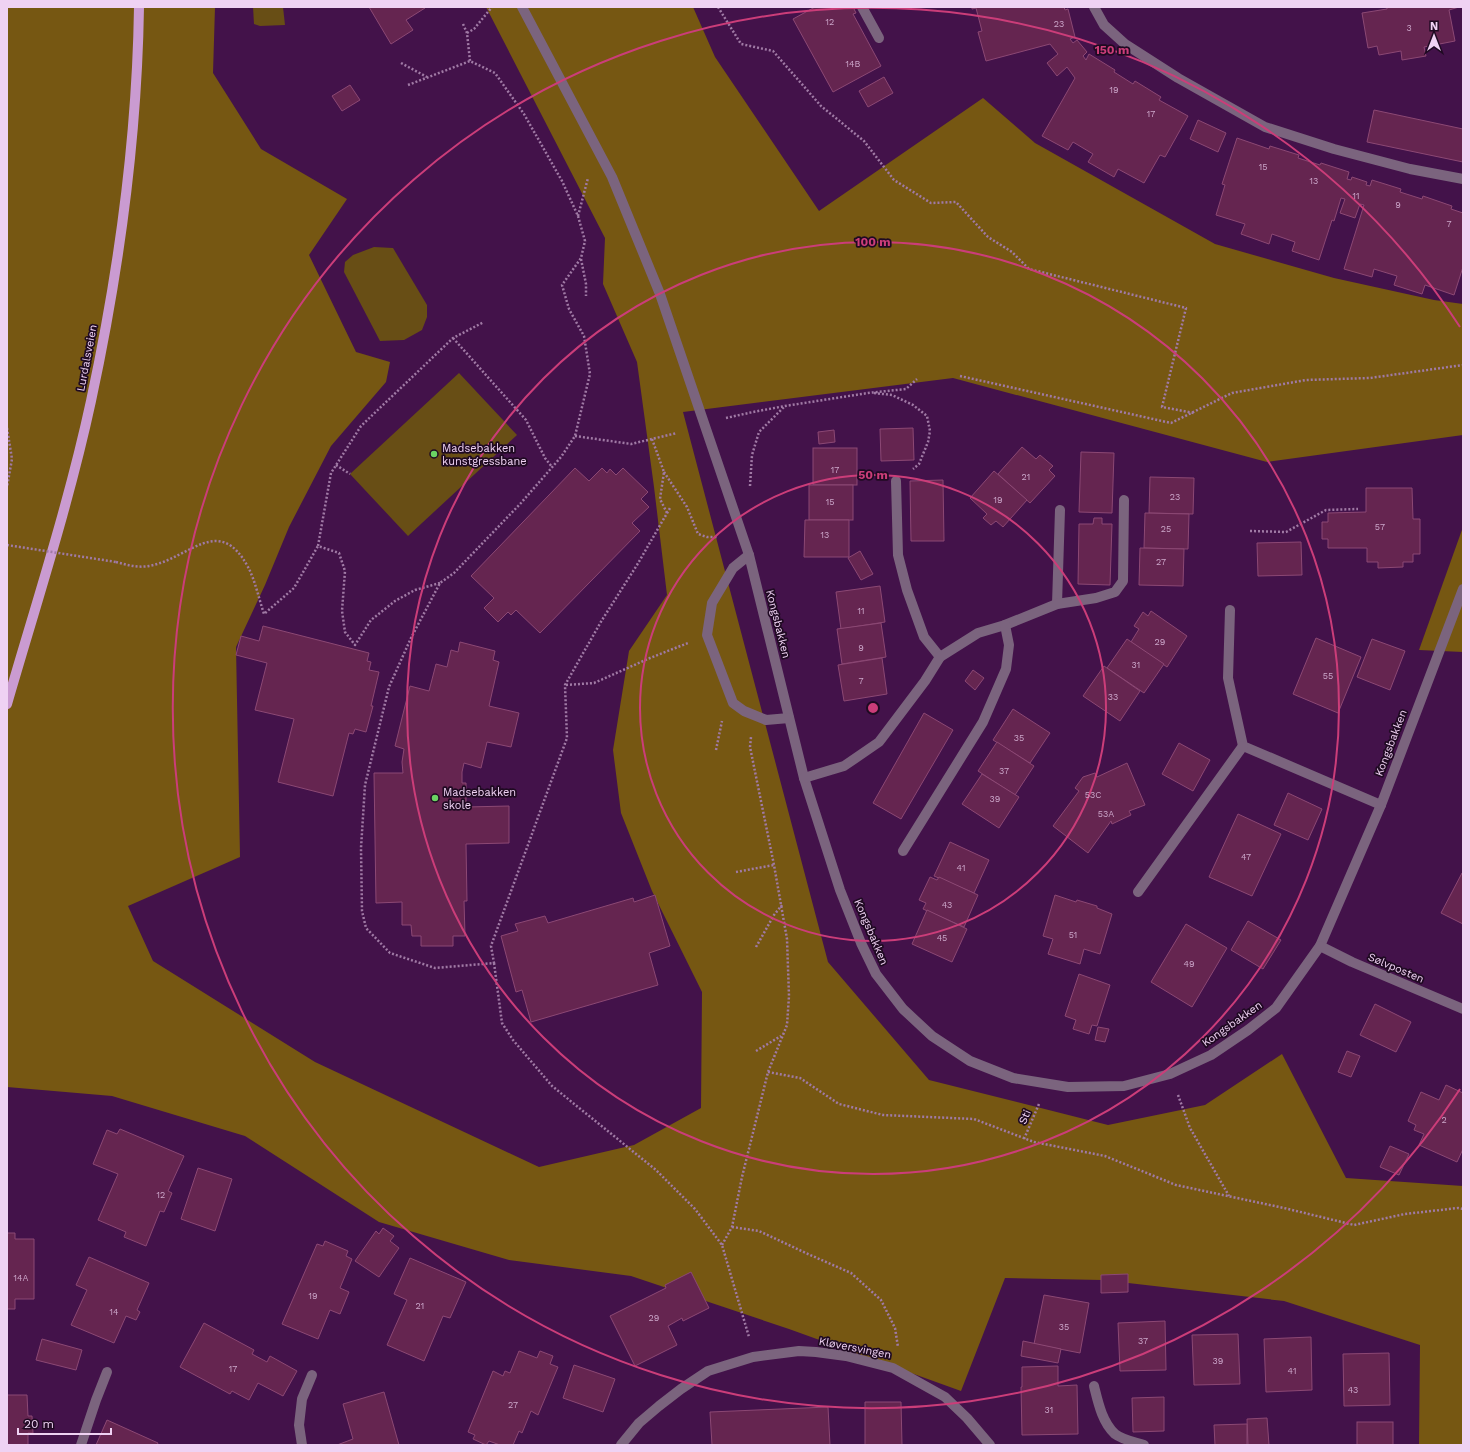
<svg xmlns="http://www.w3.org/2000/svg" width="1470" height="1452" viewBox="0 0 1470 1452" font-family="'Work Sans',sans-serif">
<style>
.green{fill:#684e15}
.forest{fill:#765712}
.building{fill:#652550;stroke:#8c4874}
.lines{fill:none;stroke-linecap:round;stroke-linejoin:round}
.path{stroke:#a07aa5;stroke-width:2.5;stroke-dasharray:2 2;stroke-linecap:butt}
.minor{stroke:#7b647e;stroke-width:10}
.major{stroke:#ca9bd1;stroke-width:10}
.path-bridge{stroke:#a07aa5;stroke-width:2.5;stroke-dasharray:2 2;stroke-linecap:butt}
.ring{fill:none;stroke:#cb3d79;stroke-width:2}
.poi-dot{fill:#6bd363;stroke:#1f0a22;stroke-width:1.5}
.labels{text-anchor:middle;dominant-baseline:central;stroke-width:3.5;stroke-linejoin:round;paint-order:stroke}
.number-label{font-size:9px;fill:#cca7ca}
.street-label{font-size:11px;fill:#efd2f3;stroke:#1f0a22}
.poi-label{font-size:11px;fill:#efd2f3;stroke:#1f0a22;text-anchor:start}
.centre{fill:#cb3d79;stroke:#1f0a22;stroke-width:2}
.ring-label{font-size:12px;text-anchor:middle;font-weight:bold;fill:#cb3d79;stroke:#1f0a22;stroke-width:3.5;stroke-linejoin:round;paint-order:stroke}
</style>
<rect width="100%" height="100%" fill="#43124a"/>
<!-- green -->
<g class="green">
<path d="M253,7H283L285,25L260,26L254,24Z"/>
<path d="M374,247L393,248L427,305V317L422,330L404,340L380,341L344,272L345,262L353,255Z"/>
<path d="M459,373L517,435L408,536L350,474Z"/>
</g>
<!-- forest -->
<g class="forest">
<path d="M7,7H215L213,73L261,149L347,199L309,255L356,352L390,362L386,382L331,446L289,527L265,585L236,647L240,857L128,906L153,961L315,1062L539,1167L634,1145L701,1108L702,992L652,891L621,813L613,750L629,651L667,595L654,487L637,362L603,284L605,238L486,7H693L715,57L819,211L983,98L1035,143L1215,244L1334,278L1434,300L1463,304V435L1267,462L953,378L683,412L828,962L929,1080L1108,1125L1205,1105L1282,1054L1346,1178L1463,1186V1445H1419L1420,1345L1284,1301L1102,1280L1005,1278L961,1391L789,1329L631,1276L509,1260L379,1222L245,1136L112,1096L7,1087Z"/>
<path d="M1463,527V652L1419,650Z"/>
</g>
<!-- building -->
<g class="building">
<path d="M369,7H424L425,8L406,20L413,30L391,44Z"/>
<path d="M815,7H853L856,13L853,14L881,66L833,92L793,19Z"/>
<path d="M972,7H1064L1065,10L1068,9L1075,37L1070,39L1073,43L1077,40L1087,52L1083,56L1086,60L1089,54L1115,70L1114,72L1133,84L1135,81L1161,97L1159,100L1188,116L1165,157L1160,155L1144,183L1118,169L1114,177L1088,162L1093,154L1073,142L1068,150L1042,136L1075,78L1067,67L1057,76L1047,63L1058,54L1050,44L986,61L978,32L982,31L976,8L972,9Z"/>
<path d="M1387,7H1459L1449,10L1455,41L1424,47L1426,56L1402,60L1401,51L1379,55L1377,46L1368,48L1362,13L1387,9Z"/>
<path d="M884,77L893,93L868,107L859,91Z"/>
<path d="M350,85L360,100L342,111L332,96Z"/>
<path d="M1374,110L1463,129V162L1367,142Z"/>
<path d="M1198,120L1226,133L1218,152L1190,139Z"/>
<path d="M1237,138L1269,149L1270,146L1299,155L1298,158L1320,165L1321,163L1349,172L1347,179L1351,180L1352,177L1367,182L1366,185L1370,186L1372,180L1401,189L1400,192L1422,199L1423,196L1452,206L1451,209L1463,213V267L1454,295L1425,285L1422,294L1394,285L1397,276L1374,269L1372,277L1344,269L1364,205L1360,204L1355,218L1340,213L1345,199L1341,198L1334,221L1332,220L1319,260L1292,251L1295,242L1272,234L1269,244L1241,234L1245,224L1216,215L1225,185L1222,184Z"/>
<path d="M913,428L914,460L881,461L880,429Z"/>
<path d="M834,430L835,442L819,444L818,432Z"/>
<path d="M1022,447L1036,459L1040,455L1053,466L1049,470L1055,476L1030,503L998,474Z"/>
<rect x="813" y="448" width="44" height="37"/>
<path d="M1081,452L1114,453L1112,513L1079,512Z"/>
<path d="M575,468L589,481L602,468L607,473L610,469L616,475L623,468L648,492L641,499L649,507L632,523L640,531L540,633L516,610L511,615L508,612L498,622L484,608L494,598L471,576Z"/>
<path d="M994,471L1027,500L1003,527L996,521L991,525L983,518L987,514L970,498Z"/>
<path d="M1150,477L1194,478L1193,514L1149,513Z"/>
<path d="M943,480L944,541H911L910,481Z"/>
<rect x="809" y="485" width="44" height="35"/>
<path d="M1366,488H1412L1413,519H1420V554H1413V562H1403V567L1378,568V562H1367V548H1328V539H1322V522H1328V513L1366,512Z"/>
<path d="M1145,513L1189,514L1188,549L1144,548Z"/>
<path d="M1094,518H1102V524H1112L1110,585L1078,584L1079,524H1093Z"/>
<path d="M805,520H849V557H804Z"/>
<path d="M1301,542L1302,575L1258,576L1257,543Z"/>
<path d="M1140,548L1184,549L1183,586L1139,585Z"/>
<path d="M860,551L873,574L861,580L848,558Z"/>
<path d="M880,586L885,622L841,629L836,592Z"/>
<path d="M1151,611L1187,636L1167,667L1131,642L1139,629L1134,626L1143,612L1148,616Z"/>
<path d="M881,623L886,657L842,664L837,629Z"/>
<path d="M263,626L369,653L367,661L371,662L369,670L379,672L371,706H373L366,732L355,729L353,734L349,733L333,796L278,782L294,719L255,710L267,663L236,655L241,636L259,641Z"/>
<path d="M1316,638L1361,657L1338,713L1293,694Z"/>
<path d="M1127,639L1164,664L1144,693L1107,668Z"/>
<path d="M1372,639L1405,651L1390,690L1357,677Z"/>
<path d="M460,642L495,651L493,660L499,662L489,706L519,713L511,747L487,742L481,768L464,763L462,772V783H466V807L509,806V843L466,844L467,901H464L465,936H453V946H421V936H412L411,925H402V902L376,903L374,773H403L402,762L404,749L395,746L410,686L429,691L436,664L447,667L451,650L458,652Z"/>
<path d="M882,658L887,694L844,701L838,665Z"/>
<path d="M1104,666L1140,691L1120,721L1083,696Z"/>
<path d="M973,670L984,678L975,690L965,681Z"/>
<path d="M1013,709L1050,733L1030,763L993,740Z"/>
<path d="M924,713L953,730L901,819L873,803Z"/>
<path d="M997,742L1034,766L1015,795L978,771Z"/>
<path d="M1179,743L1210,760L1193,791L1162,774Z"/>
<path d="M1127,763L1145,805L1129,811L1131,815L1112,824L1111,821L1088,853L1053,826L1079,791L1075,788L1083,777L1095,773L1097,777Z"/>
<path d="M982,774L1019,797L999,828L962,804Z"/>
<path d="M1288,793L1322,809L1308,840L1274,825Z"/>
<path d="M1238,814L1281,834L1252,896L1209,877Z"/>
<path d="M950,842L989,860L974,893L934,876Z"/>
<path d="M1462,873H1463V924L1441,913Z"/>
<path d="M930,877L937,880L939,877L978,895L964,927L923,909L926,903L919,900Z"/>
<path d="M655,895L670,946L649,953L658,985L531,1022L522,990L516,992L501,936L518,931L515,924L545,916L548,923L633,898L634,902Z"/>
<path d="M1055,895L1076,902L1077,900L1097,906V908L1112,914L1100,954L1084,949L1080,964L1048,954L1053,939L1043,936Z"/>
<path d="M927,910L967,929L952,962L912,944Z"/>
<path d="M1248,921L1281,940L1263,969L1231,950Z"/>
<path d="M1186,924L1227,948L1192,1007L1151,982Z"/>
<path d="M1079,974L1110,985L1097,1026L1092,1025L1089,1034L1073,1029L1076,1020L1065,1016Z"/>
<path d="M1375,1004L1411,1022L1396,1052L1360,1035Z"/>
<path d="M1098,1027L1109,1029L1105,1042L1095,1040Z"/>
<path d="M1347,1051L1360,1056L1351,1077L1338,1072Z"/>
<path d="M1446,1085L1463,1093V1149L1457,1162L1419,1145L1424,1134L1414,1130L1416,1125L1408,1121L1421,1092L1439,1100Z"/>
<path d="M120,1129L184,1156L168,1191L172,1193L164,1212L160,1211L146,1246L124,1237L126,1232L98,1220L118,1174L93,1164L107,1130L117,1134Z"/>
<path d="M1390,1146L1409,1154L1399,1175L1380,1167Z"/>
<path d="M198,1168L232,1179L215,1231L181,1219Z"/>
<path d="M383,1228L394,1236L390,1241L399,1248L379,1277L355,1261L376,1231L379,1234Z"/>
<path d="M7,1233H15V1239H34V1299H15V1309H7Z"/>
<path d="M325,1241L348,1251L346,1256L352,1259L340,1288L349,1292L340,1314L330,1310L318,1339L282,1324L317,1244L323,1246Z"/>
<path d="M89,1257L149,1283L137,1310L140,1312L136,1320L126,1316L114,1343L71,1325L87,1290L76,1285Z"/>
<path d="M410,1258L466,1282L450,1318L443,1316L424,1361L387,1345L407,1300L394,1294Z"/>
<path d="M691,1272L709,1308L683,1321L682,1318L668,1326L677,1345L635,1366L610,1316L666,1288L665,1285Z"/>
<path d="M1128,1274V1292L1101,1293V1275Z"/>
<path d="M1044,1295L1089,1303L1080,1353L1034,1344Z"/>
<path d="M1165,1321L1166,1370L1120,1371L1118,1323Z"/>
<path d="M204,1323L254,1350L252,1354L267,1362L270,1356L297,1371L283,1396L258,1383L249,1400L232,1391L230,1394L180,1367Z"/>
<path d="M1238,1334L1240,1384L1194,1385L1192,1335Z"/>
<path d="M1311,1337L1312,1390L1266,1392L1264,1339Z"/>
<path d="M42,1339L82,1350L76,1370L36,1360Z"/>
<path d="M1023,1341L1061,1349L1058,1363L1021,1356Z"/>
<path d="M519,1351L537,1358L540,1351L553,1356L550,1364L558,1367L538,1415L531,1411L522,1433L519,1431L513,1445H500L489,1441L486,1445L473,1439L475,1435L468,1432L493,1371L503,1376L505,1371L510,1373Z"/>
<path d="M1389,1353L1390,1405L1344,1406L1343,1354Z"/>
<path d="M574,1365L615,1379L603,1412L563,1398Z"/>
<path d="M1058,1366V1386L1077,1385L1078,1434L1022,1435L1021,1387H1022V1367Z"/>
<path d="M384,1392L399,1445H337L353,1439L343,1404Z"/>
<path d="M7,1395H27L28,1416H32L33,1433H28V1445H7Z"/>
<path d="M1164,1397V1431L1133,1432L1132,1398Z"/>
<path d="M865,1402H901L902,1445H865Z"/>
<path d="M828,1407L830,1445H712L710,1412Z"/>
<path d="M1267,1418L1269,1445H1248L1247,1419Z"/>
<path d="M107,1420L158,1443L157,1445H96Z"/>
<rect x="1357" y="1422" width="36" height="23"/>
<path d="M1247,1424V1445H1215L1214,1425Z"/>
</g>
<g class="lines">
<!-- path -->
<g class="path">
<path d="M718,7L741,44L773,51L821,106L864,141L894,180L931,203L956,202L988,237L1012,252L1029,269L1186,308L1162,407L1194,413"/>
<path d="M463,24L467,33L470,61"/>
<path d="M467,33L474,29L492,7"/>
<path d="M401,63L427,77"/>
<path d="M408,85L470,61L495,73L524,114L562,181L578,216L585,241L581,258L562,285L569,309L584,336L590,374L575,436L561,457L521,503L454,573L440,583L411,638L389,687L365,785L361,848L362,911L366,928L390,953L435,968L494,963L491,946L567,738L565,685L602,620L637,565L670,508"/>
<path d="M578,216L588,178"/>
<path d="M581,259L586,284V296"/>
<path d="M453,338L526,420L545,458L552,467"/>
<path d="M960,376L1171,423L1232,393L1306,380L1370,378L1463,365"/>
<path d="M874,393L892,395L913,405L927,416L930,431L928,442L919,464L913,469"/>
<path d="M726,418L753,412L785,406L868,393L906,389L917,379"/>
<path d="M7,428L12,459L7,487"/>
<path d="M575,436L631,444L677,433"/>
<path d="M652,439L664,472L660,499L667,513"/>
<path d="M336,465L350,474"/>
<path d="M664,472L687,507L698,534L707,537H717"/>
<path d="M750,486L752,455L759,432L784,407"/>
<path d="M1250,531L1286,532L1326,510L1358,509"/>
<path d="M116,562C127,565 138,568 149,566C189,559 219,513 248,567C255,580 259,599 264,614L294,588L318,546"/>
<path d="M440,583L415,590L395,601L371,620L355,645L345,632L342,611L345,571L339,553L318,546L331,473L361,426L453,338L484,322"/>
<path d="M566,685L594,683L650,658L688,643"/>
<path d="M716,750L722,721"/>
<path d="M736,872L774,865"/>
<path d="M756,947L774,915L782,905"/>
<path d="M494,963L502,1023L513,1040L552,1086L656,1170L695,1209L722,1245L749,1337"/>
<path d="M756,1051L781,1036"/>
<path d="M768,1072L800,1078L839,1104L883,1115L974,1119L1034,1142L1105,1156L1176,1185L1284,1208L1354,1225L1405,1214L1458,1208L1463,1209"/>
<path d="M1178,1095L1190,1128L1229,1196"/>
<path d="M1024,1139L1039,1104"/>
<path d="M732,1227L759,1231L808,1254L851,1273L881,1300L895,1328L898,1347"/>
<path d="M722,1245L732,1227L742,1177L768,1072L787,1025L789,996L787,939L774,865L750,747L751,737"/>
</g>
<!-- minor -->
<g class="minor">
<path d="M522,7L612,177L660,294L749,555L804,778L840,890L861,943L876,974L903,1009L932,1036L970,1061L1013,1078L1068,1087L1124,1086L1170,1074L1211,1055L1248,1030L1276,1008L1320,946L1381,805L1463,589"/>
<path d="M862,7L879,38"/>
<path d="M1094,7L1104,25L1125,44L1178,78L1265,127L1334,149L1410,169L1463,179"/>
<path d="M896,481L898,555L907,590L924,637L940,657"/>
<path d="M749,555L733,568L712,603L707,635L733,703L744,711L766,720L789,718"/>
<path d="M1057,604L1060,510"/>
<path d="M1230,610L1228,678L1243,746L1381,805"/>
<path d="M804,778L844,766L879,742L925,681L940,657L978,633L1005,625L1057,604L1096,598L1115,592L1123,581L1124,500"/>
<path d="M903,851L983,722L1006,669L1009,645L1005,625"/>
<path d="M1138,892L1243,746"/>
<path d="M1320,946L1352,962L1463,1009"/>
<path d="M1094,1386C1098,1402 1102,1422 1115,1434C1123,1440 1135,1442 1144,1445"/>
<path d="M81,1445L96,1400L107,1372"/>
<path d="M302,1445L299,1425L302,1399L312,1375"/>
<path d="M621,1445L639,1423L659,1406L681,1389L708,1371L753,1357L799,1351L816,1352L846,1356L893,1368L945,1397L967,1418L990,1445"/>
</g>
<!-- major -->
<path class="major" d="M7,704C36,604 69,503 91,401C119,271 137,139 139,7"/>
<!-- path-bridge -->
<path class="path-bridge" d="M7,545L116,562"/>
</g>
<!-- distance rings -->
<g class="ring">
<circle cx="873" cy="708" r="233"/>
<circle cx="873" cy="708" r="466"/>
<path d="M1460 1089A700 700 0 1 1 1460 327"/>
</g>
<!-- markers -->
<g class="poi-dot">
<circle cx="434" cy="454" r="4"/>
<circle cx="435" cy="798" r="4"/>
</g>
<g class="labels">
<!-- number labels -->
<g class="number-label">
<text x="830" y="22">12</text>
<text x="1059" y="24">23</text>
<text x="1409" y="28">3</text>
<text x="853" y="64">14B</text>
<text x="1114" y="90">19</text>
<text x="1151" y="114">17</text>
<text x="1263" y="167">15</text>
<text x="1314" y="181">13</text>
<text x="1356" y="196">11</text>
<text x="1398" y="205">9</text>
<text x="1449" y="224">7</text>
<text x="835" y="470">17</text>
<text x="1026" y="477">21</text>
<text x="1175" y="497">23</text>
<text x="998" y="500">19</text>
<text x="830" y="502">15</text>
<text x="1380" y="527">57</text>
<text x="1166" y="529">25</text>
<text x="825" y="535">13</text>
<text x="1161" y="562">27</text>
<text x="861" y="611">11</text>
<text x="1160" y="642">29</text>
<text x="861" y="648">9</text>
<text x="1136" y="665">31</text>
<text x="1328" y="676">55</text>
<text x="861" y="681">7</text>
<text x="1113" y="697">33</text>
<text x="1019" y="738">35</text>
<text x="1004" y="771">37</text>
<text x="1093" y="795">53C</text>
<text x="995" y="799">39</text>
<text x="1106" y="814">53A</text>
<text x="1246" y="857">47</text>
<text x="961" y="868">41</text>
<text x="947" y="905">43</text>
<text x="1073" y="935">51</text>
<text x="942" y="938">45</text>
<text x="1189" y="964">49</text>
<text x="1444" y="1120">2</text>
<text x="161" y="1195">12</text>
<text x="21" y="1278">14A</text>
<text x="313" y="1296">19</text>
<text x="420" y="1306">21</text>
<text x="114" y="1312">14</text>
<text x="654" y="1318">29</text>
<text x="1064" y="1327">35</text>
<text x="1143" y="1341">37</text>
<text x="1218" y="1361">39</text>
<text x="233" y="1369">17</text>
<text x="1292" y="1371">41</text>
<text x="1353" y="1390">43</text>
<text x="513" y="1405">27</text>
<text x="1049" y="1410">31</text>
</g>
<!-- street labels -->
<g class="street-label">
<text transform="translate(87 358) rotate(-79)">Lurdalsveien</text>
<text transform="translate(778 624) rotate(76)">Kongsbakken</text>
<text transform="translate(1391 743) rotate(-69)">Kongsbakken</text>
<text transform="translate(871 932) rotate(67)">Kongsbakken</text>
<text transform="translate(1396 968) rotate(23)">Sølvposten</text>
<text transform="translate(1232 1024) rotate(-35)">Kongsbakken</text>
<text transform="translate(1025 1117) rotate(-66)">Sti</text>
<text transform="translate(855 1348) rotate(11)">Kløversvingen</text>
</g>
<!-- poi labels -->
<g class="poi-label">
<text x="442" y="448">Madsebakken<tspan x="442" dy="13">kunstgressbane</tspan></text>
<text x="443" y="792">Madsebakken<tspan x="443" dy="13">skole</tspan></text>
</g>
</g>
<circle cx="873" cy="708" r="6" class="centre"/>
<g class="ring-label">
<text x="1112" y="54">150 m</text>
<text x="873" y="246">100 m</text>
<text x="873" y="479">50 m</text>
</g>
<!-- border -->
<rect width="1470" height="1452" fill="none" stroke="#efd2f3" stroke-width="16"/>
<!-- north arrow -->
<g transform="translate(1434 36)" stroke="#1f0a22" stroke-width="3" paint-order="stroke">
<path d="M0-3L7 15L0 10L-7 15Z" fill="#efd2f3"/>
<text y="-6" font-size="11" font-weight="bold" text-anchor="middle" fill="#efd2f3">N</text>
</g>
<!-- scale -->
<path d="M18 1428v6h93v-6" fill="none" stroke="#efd2f3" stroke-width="2"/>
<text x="24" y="1428" font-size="12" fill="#efd2f3" stroke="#1f0a22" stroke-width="3" paint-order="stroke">20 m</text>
</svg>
